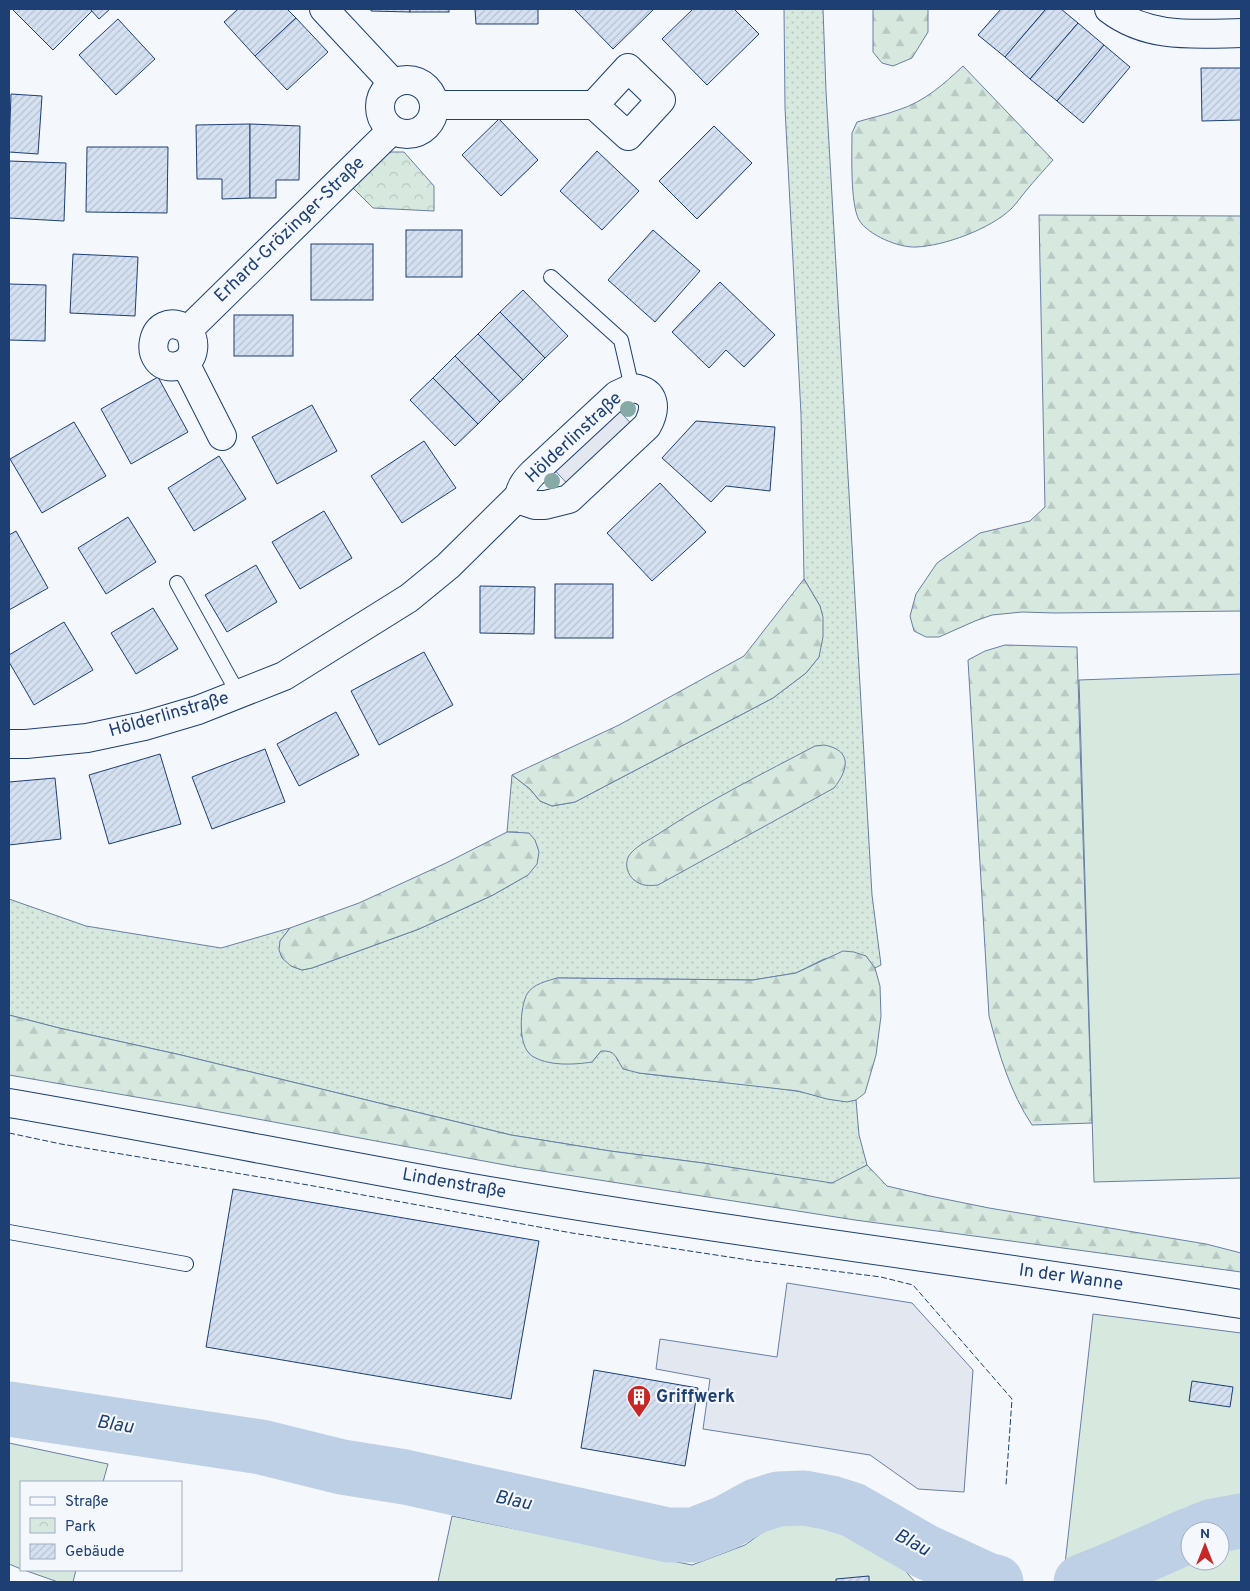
<svg xmlns="http://www.w3.org/2000/svg" width="1250" height="1591" viewBox="0 0 1250 1591" font-family="Overpass,sans-serif">
<style>
.grass{fill:url(#grass-dots);stroke:#687fa3}
.forest{fill:url(#forest-firs);stroke:#687fa3}
.park{fill:url(#park-crowns);stroke:#687fa3}
.garden{fill:#d7e8df;stroke:#687fa3;fill-rule:evenodd}
.parking{fill:#e3e8f0;stroke:#687fa3}
.lines{fill:none;stroke-linecap:round;stroke-linejoin:round}
.river{stroke:#bed0e5;stroke-width:55}
.building{fill:url(#building-hatch);stroke:#1d3f73}
.lane-casing{stroke:#1d3f73;stroke-width:16}
.street-casing{stroke:#1d3f73;stroke-width:30}
.secondary-casing{stroke:#1d3f73;stroke-width:30}
.lane{stroke:#f4f7fb;stroke-width:14}
.street{stroke:#f4f7fb;stroke-width:28}
.secondary{stroke:#f4f7fb;stroke-width:28}
.fence{stroke:#1d3f73;stroke-width:1;stroke-dasharray:6 2.5;stroke-linecap:butt}
.tree{fill:#86aba6}
.labels{text-anchor:middle;dominant-baseline:central;stroke-width:4;stroke-linejoin:round;paint-order:stroke}
.street-label{font-size:18px;fill:#1d3f73;stroke:#f4f7fb}
.poi-label{font-size:18px;font-weight:bold;fill:#1d3f73;stroke:#f4f7fb;text-anchor:start}
.water-label{font-size:19px;font-style:italic;fill:#1d3f73;stroke:#f4f7fb}
</style>
<defs>
<pattern id="grass-dots" width="8" height="8" patternUnits="userSpaceOnUse" patternTransform="scale(1.25)"><rect width="8" height="8" fill="#d7e8df"/><path d="M2 2h.1M6 6h.1" fill="none" stroke="#b8c8c3" stroke-width="1.8" stroke-linecap="round"/></pattern>
<pattern id="forest-firs" width="22" height="20" patternUnits="userSpaceOnUse" patternTransform="scale(1.25)"><rect width="22" height="20" fill="#d7e8df"/><path d="M5 1l3.5 6h-7zM16 11l3.5 6h-7z" fill="#b8c8c3"/></pattern>
<pattern id="park-crowns" width="20" height="18" patternUnits="userSpaceOnUse" patternTransform="scale(1.25)"><rect width="20" height="18" fill="#d7e8df"/><path d="M2 6a3 3 0 1 1 6 0M12 15a3 3 0 1 1 6 0" fill="none" stroke="#b8c8c3"/></pattern>
<pattern id="building-hatch" width="6" height="6" patternUnits="userSpaceOnUse" patternTransform="scale(1.25)"><rect width="6" height="6" fill="#d5e0f0"/><path d="M-1 1l2-2M0 6l6-6M5 7l2-2" fill="none" stroke="#b6c1d1"/></pattern>
</defs>
<rect width="100%" height="100%" fill="#f4f7fb"/>
<!-- grass -->
<path class="grass" d="M784,9H823L826,91L872,895L881,965L875,968L865,956L824,959L796,973L753,980L557,978L524,1005L521,1036L592,1062L601,1051L608,1050L615,1054L618,1061L639,1073C691,1080 744,1083 796,1091C817,1094 835,1104 856,1100L859,1135L867,1165L832,1184L703,1163L610,1151L511,1135L181,1055L59,1028L9,1015V899L86,926L221,948L290,928L280,941L291,966L302,970L312,968L419,929L493,895L528,875L518,832H507L512,775L530,789L540,801L552,806L575,802L773,698L806,673L819,657L820,606L804,579L801,414L785,108Z"/>
<!-- forest -->
<g class="forest">
<path d="M873,9H928V32L912,58L893,66L882,63L873,52Z"/>
<path d="M963,66L1053,160C1044,170 1034,181 1025,192C1021,197 1016,204 1011,209C990,229 944,246 916,247C899,248 868,235 859,220C850,203 852,154 852,133L857,122C870,118 885,115 898,110C924,102 944,84 963,66Z"/>
<path d="M1039,215L1241,216V611L1055,613L1022,612L992,615L975,621L939,637H926L914,631L910,616L916,594L937,563L980,533L1030,521L1045,507Z"/>
<path d="M804,579L820,606L823,617V637L819,657L806,673L773,698L575,802L552,806L540,801L530,789L512,775L619,725L744,656Z"/>
<path d="M1005,645L1077,647L1092,1123L1032,1125C1010,1092 999,1054 989,1016L968,660L985,651Z"/>
<path d="M824,745C852,750 849,769 834,788L658,885C649,886 641,886 634,880C626,873 624,861 631,853C639,844 653,838 663,831C711,799 764,773 815,746Z"/>
<path d="M507,832L529,833L535,840L539,852L537,864L528,875L493,895L419,929L312,968L302,970L291,966L282,958L279,950L280,941L290,928L359,903L446,863Z"/>
<path d="M843,951L854,952L866,956L875,968L880,986L881,1016L876,1055L865,1093L856,1100L847,1102L827,1099L798,1091L639,1073L623,1069C616,1058 616,1050 601,1051L592,1062C573,1065 548,1066 532,1056C517,1046 520,1007 527,994C533,984 547,981 557,978L753,980L796,973Z"/>
<path d="M9,1015L59,1028L181,1055L511,1135L610,1151L703,1163L832,1183L867,1165L887,1186L930,1196L989,1208L1206,1244L1241,1253V1272L855,1220L516,1167L182,1105L9,1075Z"/>
</g>
<!-- park -->
<path class="park" d="M379,152H404L434,186V211L373,208L348,183Z"/>
<!-- garden -->
<g class="garden">
<path d="M1241,674V1178L1094,1182L1079,680Z"/>
<path d="M1093,1314L1241,1333V1582H1063ZM1190,1531H1220V1561H1190Z"/>
<path d="M9,1443L108,1464L103,1482H21V1569L9,1564Z"/>
<path d="M452,1516L692,1565L745,1545L774,1524H806L860,1538L895,1559L915,1582H438Z"/>
<path d="M24,1570H76L73,1582H58Z"/>
</g>
<!-- parking -->
<g class="parking">
<path d="M610,401L640,433L576,493L546,461Z"/>
<path d="M787,1283L912,1303L973,1370L964,1492L918,1489L870,1455L703,1429L710,1379L656,1369L660,1339L777,1357Z"/>
</g>
<g class="lines">
<!-- river -->
<g class="river">
<path d="M9,1409L261,1447L342,1467L405,1477L668,1535H694L725,1523L756,1506L778,1499L804,1498L831,1503L853,1510L924,1551L987,1580L996,1582"/>
<path d="M1200,1531L1213,1526L1241,1521"/>
<path d="M1081,1582L1118,1567L1190,1535"/>
</g>
</g>
<!-- building -->
<g class="building">
<path d="M12,9H90L92,11L53,50Z"/>
<path d="M90,9H110L99,19Z"/>
<path d="M238,9H287L296,18L255,56L224,22Z"/>
<path d="M371,9H410V12L371,11Z"/>
<rect x="410" y="9" width="39" height="3"/>
<path d="M475,9H538V24H476Z"/>
<path d="M574,9H654L613,49Z"/>
<path d="M693,9H734L759,34L707,85L662,39Z"/>
<path d="M1001,9H1046L1005,57L978,35Z"/>
<path d="M1046,9H1061L1078,23L1030,79L1005,57Z"/>
<path d="M296,18L328,52L287,90L255,56Z"/>
<path d="M118,19L155,59L116,95L79,55Z"/>
<path d="M1078,23L1104,45L1057,101L1030,79Z"/>
<path d="M1104,45L1130,67L1083,123L1057,101Z"/>
<path d="M1201,68H1241V120L1202,121Z"/>
<path d="M11,94L42,96L38,154L9,152Z"/>
<path d="M499,119L538,160L501,196L462,155Z"/>
<path d="M250,124V198L222,199V179H197L196,125Z"/>
<path d="M250,124L300,126L299,180H276V198H250Z"/>
<path d="M714,126L752,163L697,219L659,181Z"/>
<path d="M87,147H168L167,213L86,212Z"/>
<path d="M597,151L639,191L602,230L560,191Z"/>
<path d="M9,161L66,163L64,221L9,218Z"/>
<rect x="406" y="230" width="56" height="47"/>
<path d="M653,230L700,271L655,322L608,280Z"/>
<rect x="311" y="244" width="62" height="56"/>
<path d="M73,254L138,257L135,316L70,313Z"/>
<path d="M720,282L775,335L744,367L726,350L709,368L672,332Z"/>
<path d="M9,284L46,285L45,341L9,340Z"/>
<path d="M523,290L568,336L545,358L500,312Z"/>
<path d="M500,312L545,358L523,380L478,334Z"/>
<rect x="234" y="315" width="59" height="41"/>
<path d="M478,334L523,380L500,402L455,356Z"/>
<path d="M455,356L500,402L478,424L433,378Z"/>
<path d="M158,377L188,432L131,464L101,409Z"/>
<path d="M433,378L478,424L455,446L410,400Z"/>
<path d="M312,405L337,451L277,484L252,437Z"/>
<path d="M696,421L775,427L770,491L726,486L711,502L662,458Z"/>
<path d="M74,422L106,476L42,513L10,459Z"/>
<path d="M424,441L456,488L402,523L371,476Z"/>
<path d="M219,456L246,499L194,531L168,488Z"/>
<path d="M660,483L706,532L652,581L607,533Z"/>
<path d="M324,511L352,558L300,589L272,542Z"/>
<path d="M128,517L156,562L106,594L78,548Z"/>
<path d="M16,531L48,588L9,610V535Z"/>
<path d="M256,565L277,602L227,632L205,595Z"/>
<rect x="555" y="584" width="58" height="54"/>
<path d="M480,586L535,587L534,634L480,633Z"/>
<path d="M153,608L178,649L136,674L111,633Z"/>
<path d="M64,622L93,670L34,705L9,662V655Z"/>
<path d="M424,652L453,705L379,745L351,691Z"/>
<path d="M336,712L359,755L299,786L277,744Z"/>
<path d="M265,749L285,802L212,829L192,777Z"/>
<path d="M160,754L181,824L109,844L89,775Z"/>
<path d="M55,778L61,839L9,845V782Z"/>
<path d="M233,1189L539,1241L511,1399L206,1347Z"/>
<path d="M594,1370L698,1388L685,1466L581,1448Z"/>
<path d="M1192,1381L1233,1387L1230,1407L1189,1401Z"/>
<path d="M869,1576V1582H836V1579Z"/>
</g>
<g class="lines">
<defs>
<g id="lane">
<path d="M551,277L621,340L632,388"/>
<path d="M177,583L239,695"/>
<path d="M9,1232L186,1264"/>
</g>
<g id="street">
<path d="M324,9L393,83"/>
<path d="M1109,9C1148,39 1194,34 1241,33"/>
<circle cx="407" cy="107" r="27"/>
<path d="M434,105H594L628,136L661,100L628,68L594,105"/>
<path d="M188,330C197,343 195,363 177,366C139,372 150,305 188,330L392,130"/>
<path d="M185,363L222,436"/>
<path d="M632,388C656,391 657,408 647,426L569,499L545,505H535L523,501L519,496C521,486 526,480 533,473L617,395Z"/>
<path d="M9,744H26L87,738L144,726L198,710L284,676L409,598L448,566L519,496"/>
</g>
<path id="secondary" d="M9,1103C162,1129 313,1160 466,1187C723,1232 983,1263 1241,1304"/>
</defs>
<!-- lane casing -->
<use href="#lane" class="lane-casing"/>
<!-- street casing -->
<use href="#street" class="street-casing"/>
<!-- secondary casing -->
<use href="#secondary" class="secondary-casing"/>
<!-- lane -->
<use href="#lane" class="lane"/>
<!-- street -->
<use href="#street" class="street"/>
<!-- secondary -->
<use href="#secondary" class="secondary"/>
<!-- fence -->
<path class="fence" d="M9,1133L61,1144L308,1185L572,1233L755,1261L881,1277L913,1285L1012,1399L1006,1485"/>
</g>
<!-- trees -->
<g class="tree">
<circle cx="628" cy="409" r="8"/>
<circle cx="552" cy="481" r="8"/>
</g>
<!-- icons -->
<defs>
<symbol id="building-pin" viewBox="-11 -11 22 30"><path d="M0 17L-7.5 6A9.5 9.5 0 1 1 7.5 6Z" fill="#c62828" stroke="#f4f7fb"/><path d="M-4-6H4V6H1V3H-1V6H-4ZM-2.5-4.3h1.7v1.8h-1.7ZM.8-4.3h1.7v1.8H.8ZM-2.5-1h1.7V.8h-1.7ZM.8-1h1.7V.8H.8Z" fill="#fff"/></symbol>
</defs>
<g fill-rule="evenodd">
<use href="#building-pin" x="625" y="1383" width="28" height="38"/>
</g>
<g class="labels">
<!-- street labels -->
<g class="street-label">
<text transform="translate(290 230) rotate(-44)">Erhard-Grözinger-Straße</text>
<text transform="translate(574 438) rotate(-43)">Hölderlinstraße</text>
<text transform="translate(169 715) rotate(-16)">Hölderlinstraße</text>
<text transform="translate(454 1184) rotate(10)">Lindenstraße</text>
<text transform="translate(1071 1278) rotate(8)">In der Wanne</text>
</g>
<!-- poi labels -->
<g class="poi-label">
<text x="656" y="1397">Griffwerk</text>
</g>
<!-- water labels -->
<g class="water-label">
<text transform="translate(115 1425) rotate(9)">Blau</text>
<text transform="translate(513 1501) rotate(12)">Blau</text>
<text transform="translate(912 1543) rotate(28)">Blau</text>
</g>
</g>
<!-- border -->
<rect width="1250" height="1591" fill="none" stroke="#1d3f73" stroke-width="20"/>
<!-- legend -->
<rect x="20" y="1481" width="162" height="90" fill="#f4f7fb" stroke="#9eadc5"/>
<rect x="30" y="1497" width="25" height="8" fill="#f4f7fb" stroke="#9eadc5"/>
<text x="65" y="1506" font-size="15" fill="#1d3f73">Straße</text>
<rect x="30" y="1518" width="25" height="15" fill="url(#park-crowns)" stroke="#9eadc5"/>
<text x="65" y="1531" font-size="15" fill="#1d3f73">Park</text>
<rect x="30" y="1544" width="25" height="15" fill="url(#building-hatch)" stroke="#9eadc5"/>
<text x="65" y="1556" font-size="15" fill="#1d3f73">Gebäude</text>
<!-- north arrow -->
<g transform="translate(1205 1546)"><circle r="24" fill="#f4f7fb" stroke="#9eadc5"/>
<path d="M0-4L9 19L0 12L-9 19Z" fill="#c62828"/>
<text y="-8" font-size="14" font-weight="bold" text-anchor="middle" fill="#1d3f73">N</text>
</g>
</svg>
